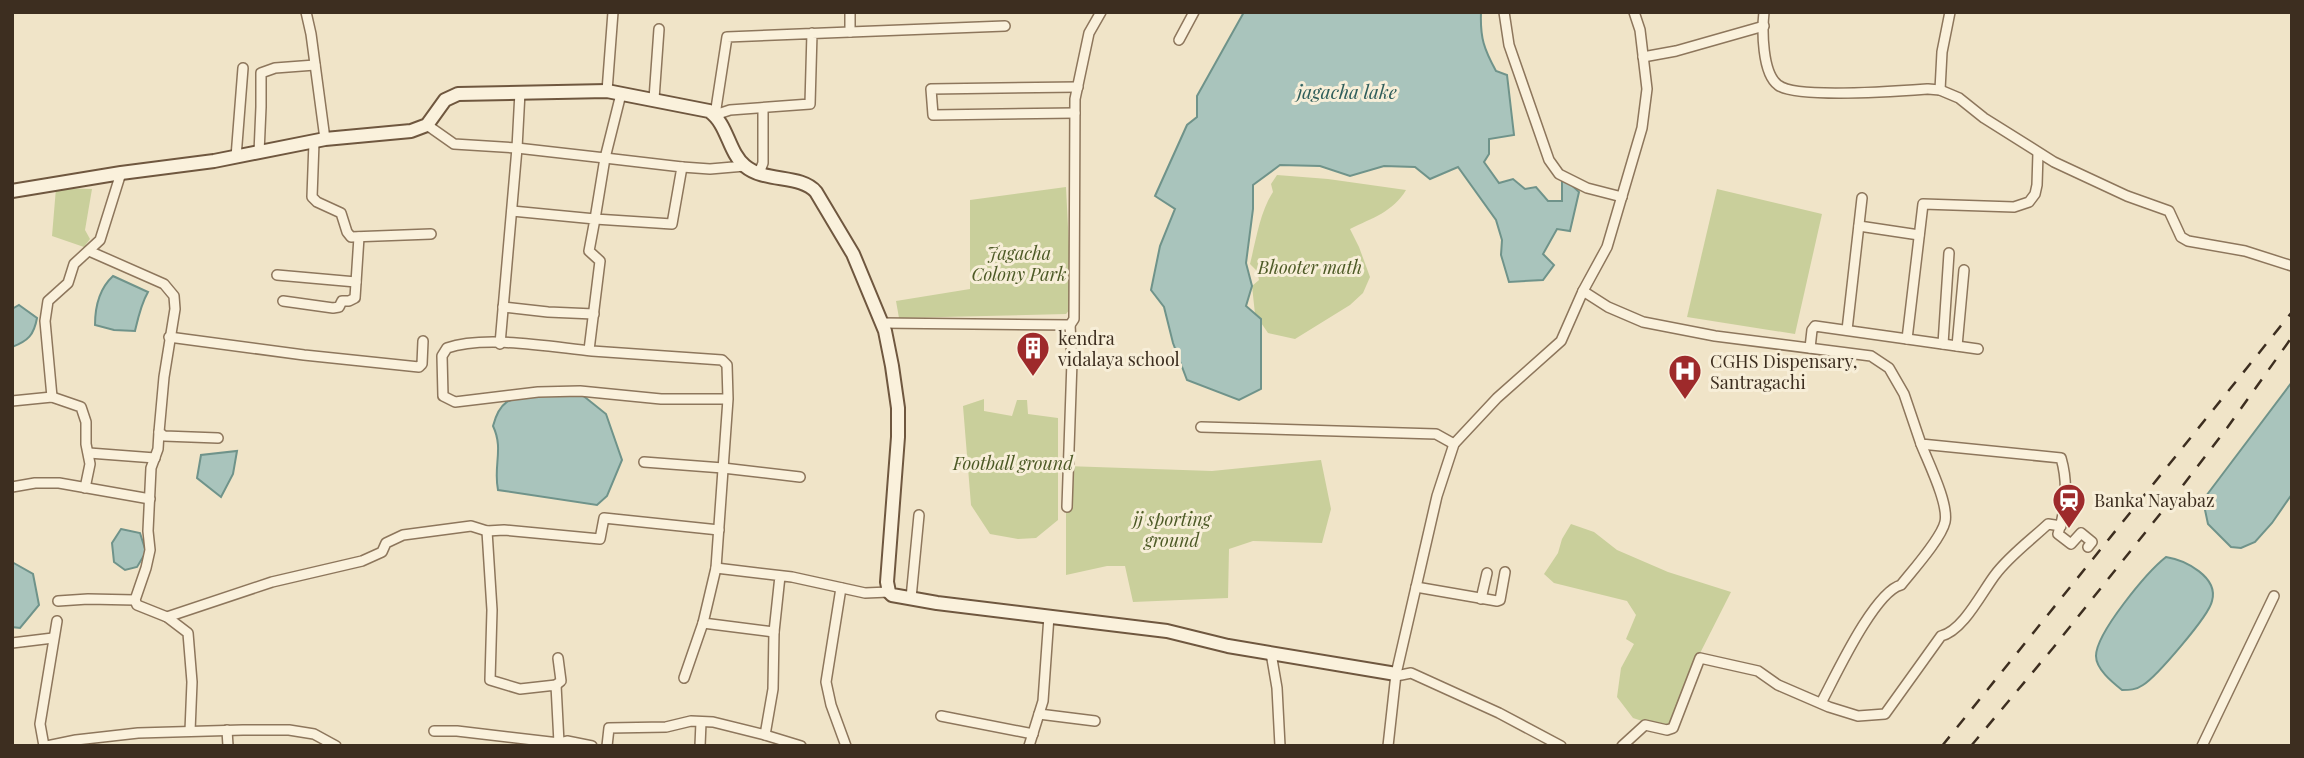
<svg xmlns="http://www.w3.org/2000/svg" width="2304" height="758" viewBox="0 0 2304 758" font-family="'Playfair Display',serif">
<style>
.green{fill:#c9cf9b}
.water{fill:#a9c4bc;stroke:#6f938a;stroke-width:2}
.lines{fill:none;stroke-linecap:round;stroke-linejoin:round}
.street-casing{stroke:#8d765c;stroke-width:12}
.secondary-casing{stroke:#6f573f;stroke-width:16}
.street{stroke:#faf1dc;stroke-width:9}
.secondary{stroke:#faf1dc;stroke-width:12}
.rail{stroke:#3d2e20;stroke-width:2.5;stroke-dasharray:12 12;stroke-linecap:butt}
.labels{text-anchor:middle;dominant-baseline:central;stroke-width:6;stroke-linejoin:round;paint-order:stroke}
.park-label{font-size:18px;font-style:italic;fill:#4d5a26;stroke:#f7eed8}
.poi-label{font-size:18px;fill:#3d2e20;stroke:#f7eed8;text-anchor:start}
.water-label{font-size:19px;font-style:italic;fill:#2f5d5a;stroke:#f7eed8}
</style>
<rect width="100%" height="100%" fill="#f0e4c8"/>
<!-- green -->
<g class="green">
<path d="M1277,175L1328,179L1406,190C1393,212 1372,218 1350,229L1359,247L1370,277L1363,293L1350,305L1295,339L1268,333L1255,314L1252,286L1259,280L1257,271L1250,264C1256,240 1260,212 1273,192L1271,184Z"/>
<path d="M1066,187L1072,307L1066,314L899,318L896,301L970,289V200Z"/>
<path d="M56,188L92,189L85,230L90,239L84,247L52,236Z"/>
<path d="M1717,189L1822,214L1795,334L1687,317Z"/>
<path d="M984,399V411L1012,416L1017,400H1027L1028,414L1058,418V520L1036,538L1018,539L990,534L971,505L963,406Z"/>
<path d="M1321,460L1331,509L1322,543L1253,541L1229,549L1228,598L1133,602L1125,566H1107L1066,575V466L1212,471Z"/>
<path d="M1571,524L1594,532L1617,550L1668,572L1731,592L1690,673L1670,730L1633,718L1617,697L1621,668L1634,644L1626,639L1636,615L1627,601L1554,583L1544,574L1558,553L1562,539Z"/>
</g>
<!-- water -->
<g class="water">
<path d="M1244,12H1481C1480,38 1484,49 1496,71L1507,75L1514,135L1489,139V154L1484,162L1499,183L1513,179L1525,189L1536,187L1548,201H1562V176L1579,192L1570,231L1557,229L1543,254L1554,265L1543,280L1509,282L1501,255L1502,240L1496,220L1458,167L1430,179L1415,167L1384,166L1350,176L1320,166L1280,165L1253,185V209L1246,263L1252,286L1246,306L1261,319V389L1239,400L1187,380L1173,343L1164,307L1151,290L1160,246L1175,209L1155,196L1187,125L1197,117V96Z"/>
<path d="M113,276L148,292C141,304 138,318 135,331L114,330L95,325C95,307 100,288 113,276Z"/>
<path d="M19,305L37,318C34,335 28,341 12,347V309Z"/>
<path d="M2292,382V494L2272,523L2255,542L2241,548L2231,547L2208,524L2205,510L2206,496Z"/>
<path d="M540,394H581L606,414L622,460L607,496L597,505L498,490C493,466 504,449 493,426C501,396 513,399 540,394Z"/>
<path d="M237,451L233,474L221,497L197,478L201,455Z"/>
<path d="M121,529L140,533L146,552L137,567L125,570L114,562L112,543Z"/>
<path d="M2166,557C2185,560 2219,577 2212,601C2209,616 2156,677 2143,685C2136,690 2129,690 2122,690C2112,682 2096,669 2096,656C2096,633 2147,572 2166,557Z"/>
<path d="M12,562L33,574L39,605L20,628L12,627Z"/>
</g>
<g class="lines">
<defs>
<g id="street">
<path d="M306,12L311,34L325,139"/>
<path d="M1504,12L1509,45L1549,160L1559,174L1587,188L1622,197"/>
<path d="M1634,12L1640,30L1647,89L1642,128L1607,247L1583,291L1608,307L1643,322L1715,336L1871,356L1889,368L1904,394L1921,444L2061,458C2068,482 2066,509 2058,534L2071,544L2081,533L2092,542L2088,547"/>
<path d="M1764,12C1762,30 1762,73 1778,85C1795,99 1901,91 1928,89L1940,90L1959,98L1984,118L2054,162L2127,196L2169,211L2181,237L2188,241L2245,251L2292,266"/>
<path d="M850,32L1005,26"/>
<path d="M812,33L810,104L730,110L715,115L727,37L850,32V12"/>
<path d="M1179,40L1194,12"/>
<path d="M1643,57L1676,51L1764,26"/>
<path d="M1940,90L1942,52L1950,12"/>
<path d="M607,91L613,12"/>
<path d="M654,99L659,29"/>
<path d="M1075,113L933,115L931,89L1078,87"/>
<path d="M427,125L454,144L517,148L605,158L621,94"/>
<path d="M314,142L312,197L317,202L341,213L347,232L351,237L431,234"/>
<path d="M259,153L261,107V73L275,68L315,65"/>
<path d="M236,157L243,68"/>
<path d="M605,158L682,167L672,224L595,219Z"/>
<path d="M682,167L710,169L745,166"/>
<path d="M759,173L763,163V108"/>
<path d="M512,211L595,219L589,251L600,261L589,350"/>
<path d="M1859,226L1919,235"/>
<path d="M89,251L164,284L174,296L175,309L164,377L159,432L164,436L218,438"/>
<path d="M277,275L356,282"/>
<path d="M283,301L333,308L339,307L342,301H349L355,298L359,237"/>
<path d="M503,307L548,312L594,314"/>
<path d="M881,323L1070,325L1074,319L1075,99L1089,33L1101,12"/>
<path d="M1847,330L1862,198"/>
<path d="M169,337L304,355L419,367L422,364L423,341"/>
<path d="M1907,339L1923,204L2014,207L2029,202L2035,194L2037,185L2038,153"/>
<path d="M500,344L517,148L520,92"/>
<path d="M1943,344L1949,253"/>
<path d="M1957,346L1964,270"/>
<path d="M1810,348L1812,330L1815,326L1978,349"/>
<path d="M52,397L45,321L48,301L68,283L74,264L100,240L121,173"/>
<path d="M12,401L52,397L81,407L86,422V444L90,464L85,488"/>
<path d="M1201,427L1436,434L1454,444"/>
<path d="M159,432L158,449L151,468L148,531L150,550L146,568L135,600L137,605L167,617L188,633L192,682L190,731"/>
<path d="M89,453L155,458"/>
<path d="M644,462L723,468L800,477"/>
<path d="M12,487L35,483H59L150,499"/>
<path d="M1067,507L1072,361L1070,325"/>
<path d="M716,568L728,399L727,365L722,360C679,357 635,354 592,351C551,347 485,335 447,348L442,356L443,396L455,402L538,392L580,391L661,399H728"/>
<path d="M780,576L774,632L703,623L716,568L792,577L865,593L889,592"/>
<path d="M1416,587L1497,601L1500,600L1505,572"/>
<path d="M841,588L826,682L831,705L846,746"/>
<path d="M911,598L919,515"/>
<path d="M1481,599L1487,573"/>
<path d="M58,601L88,599L135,600"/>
<path d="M167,617L272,582L362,561L382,552L386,543L403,535L471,526L487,531L504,530L600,539L604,518L719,530"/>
<path d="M12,643L53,638"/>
<path d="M1271,653L1277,688L1280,746"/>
<path d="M1396,676L1411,673L1499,713L1561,746"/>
<path d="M684,678L703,623"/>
<path d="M556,685L561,681L558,658"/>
<path d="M1821,703C1835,677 1874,592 1901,585C1912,571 1941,539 1945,522C1949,504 1928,462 1921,444"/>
<path d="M1039,714L1095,721"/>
<path d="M941,716L1033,734"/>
<path d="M227,730L228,746"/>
<path d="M434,731H457L559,743L556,685L520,689L490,680L492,610L487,531"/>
<path d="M765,735L801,746"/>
<path d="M558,745L559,743L567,741L592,746"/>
<path d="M44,746L40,724L57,621"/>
<path d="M47,746L76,740L138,733L243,730H289L314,734L336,746"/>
<path d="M607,746L609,728L666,727L691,721L713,722L765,735L773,689L774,632"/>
<path d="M700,746L701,722"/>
<path d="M1029,746L1043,701L1049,616"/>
<path d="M1388,746L1396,674L1437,496L1454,444L1497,398L1561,341L1583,291"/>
<path d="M1622,746L1645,725L1667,730L1673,728L1700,658L1758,671L1778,685L1829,707L1858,716L1885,714L1941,636C1963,631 1982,592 1995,575C2009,556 2031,540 2048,524L2061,526"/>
<path d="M2202,746L2274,596"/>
</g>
<path id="secondary" d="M12,191L121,173L214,161L325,139L411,131L427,125L445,100L458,94L607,91L709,111C728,124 728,152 745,166C765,183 801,174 816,192L853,254L885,331L892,366L898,408V437L887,582L889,592L892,595L937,603L1167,631L1228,646L1396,674"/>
</defs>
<!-- street casing -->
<use href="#street" class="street-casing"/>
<!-- secondary casing -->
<use href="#secondary" class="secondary-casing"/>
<!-- street -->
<use href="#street" class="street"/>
<!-- secondary -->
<use href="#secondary" class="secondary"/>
<!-- rail -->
<g class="rail">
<path d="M1942,746L2292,312"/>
<path d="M1971,746L2053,648L2184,484L2227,428L2292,337"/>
</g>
</g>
<!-- icons -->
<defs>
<symbol id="building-pin" viewBox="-11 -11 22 30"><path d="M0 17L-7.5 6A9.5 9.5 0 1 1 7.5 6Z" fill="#9e2a2b" stroke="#f7eed8"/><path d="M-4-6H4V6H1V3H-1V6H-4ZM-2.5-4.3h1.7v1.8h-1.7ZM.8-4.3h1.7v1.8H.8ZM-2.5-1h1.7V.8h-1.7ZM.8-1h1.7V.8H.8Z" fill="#fff"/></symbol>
<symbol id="hospital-pin" viewBox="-11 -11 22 30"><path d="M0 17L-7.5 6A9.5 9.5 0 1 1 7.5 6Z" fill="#9e2a2b" stroke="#f7eed8"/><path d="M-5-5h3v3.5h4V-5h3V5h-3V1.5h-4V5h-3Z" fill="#fff"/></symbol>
<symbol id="station-pin" viewBox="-11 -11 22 30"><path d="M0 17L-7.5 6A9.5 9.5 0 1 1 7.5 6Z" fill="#9e2a2b" stroke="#f7eed8"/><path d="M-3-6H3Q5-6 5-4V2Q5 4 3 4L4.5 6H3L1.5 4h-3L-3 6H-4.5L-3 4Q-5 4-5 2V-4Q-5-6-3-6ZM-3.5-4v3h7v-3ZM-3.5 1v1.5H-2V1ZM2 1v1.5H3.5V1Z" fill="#fff"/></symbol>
</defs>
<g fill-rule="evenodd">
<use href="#building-pin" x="1014" y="329" width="38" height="52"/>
<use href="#hospital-pin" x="1666" y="352" width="38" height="52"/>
<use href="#station-pin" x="2050" y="481" width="38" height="52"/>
</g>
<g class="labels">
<!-- park labels -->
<g class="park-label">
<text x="1019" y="253">Jagacha<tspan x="1019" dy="21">Colony Park</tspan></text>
<text x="1310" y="267">Bhooter math</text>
<text x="1013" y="463">Football ground</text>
<text x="1172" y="519">jj sporting<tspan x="1172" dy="21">ground</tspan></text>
</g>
<!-- poi labels -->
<g class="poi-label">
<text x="1058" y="338">kendra<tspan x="1058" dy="21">vidalaya school</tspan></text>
<text x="1710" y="361">CGHS Dispensary,<tspan x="1710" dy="21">Santragachi</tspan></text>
<text x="2094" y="500">Banka Nayabaz</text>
</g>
<!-- water labels -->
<g class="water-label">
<text x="1347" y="91">jagacha lake</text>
</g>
</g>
<!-- border -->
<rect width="2304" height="758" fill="none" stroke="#3d2e20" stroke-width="28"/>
</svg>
